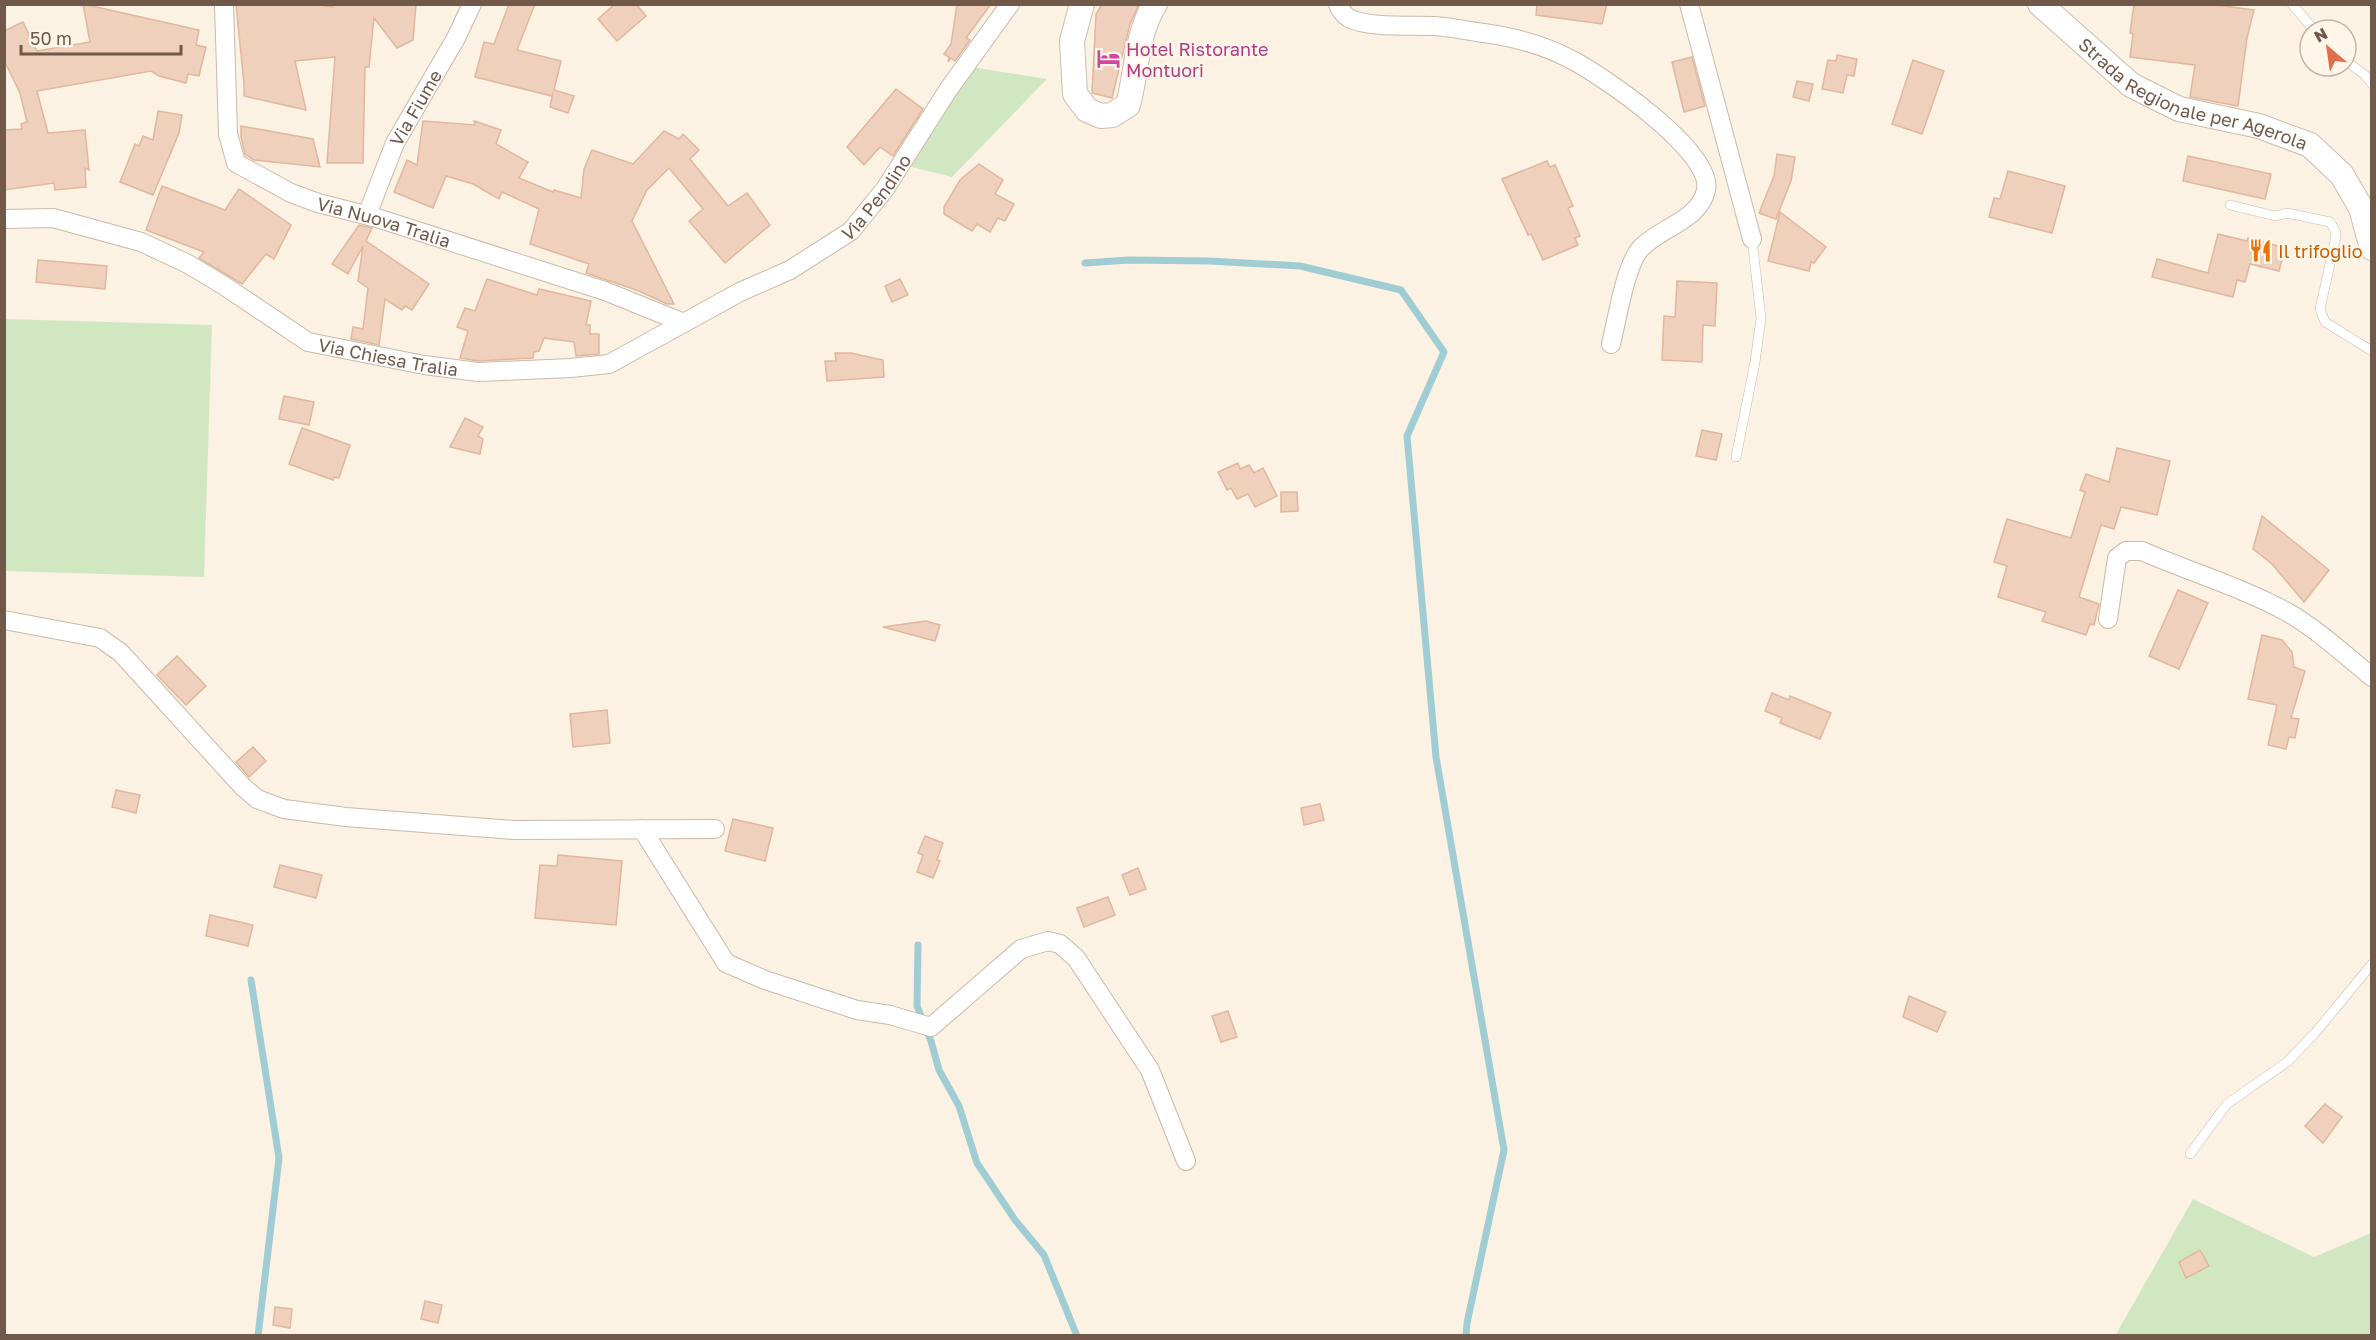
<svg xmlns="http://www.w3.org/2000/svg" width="2376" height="1340" viewBox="0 0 2376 1340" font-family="'Golos Text',sans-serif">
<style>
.green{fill:#d1e7c2}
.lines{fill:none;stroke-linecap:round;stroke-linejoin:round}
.stream{stroke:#a0ccd4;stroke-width:7}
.building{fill:#efd0bc;stroke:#e1b79d;stroke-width:1.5}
.lane-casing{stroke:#cbb9aa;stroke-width:10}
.street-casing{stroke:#cbb9aa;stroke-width:20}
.secondary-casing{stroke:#d0bbab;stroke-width:26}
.lane{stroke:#fff;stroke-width:9}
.street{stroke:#fff;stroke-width:18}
.secondary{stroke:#fff;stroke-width:24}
.labels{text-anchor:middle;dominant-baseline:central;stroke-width:5;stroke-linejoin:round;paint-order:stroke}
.hotel-label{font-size:18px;fill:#b23c85;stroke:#fef6e9;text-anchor:start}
.street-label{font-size:18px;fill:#71594a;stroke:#fef6e9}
.food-label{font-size:18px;fill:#c56008;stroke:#fef6e9;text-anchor:start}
</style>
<rect width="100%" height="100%" fill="#fbf2e3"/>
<!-- green -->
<g class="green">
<path d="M959,65L1047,79L952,177L892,162Z"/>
<path d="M5,319L212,325L204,577L5,571Z"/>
<path d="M2193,1199L2314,1257L2371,1233V1335L2115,1336Z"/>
</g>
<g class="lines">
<!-- stream -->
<g class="stream">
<path d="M1085,263L1129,260L1209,261L1300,266L1401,290L1444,352L1407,436L1436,757L1504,1150L1467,1323L1466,1336"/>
<path d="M918,945L917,1006L931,1041L939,1070L959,1106L977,1163L1015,1220L1044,1255L1077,1336"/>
<path d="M251,980L279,1158L258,1336"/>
</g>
</g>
<!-- building -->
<g class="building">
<path d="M83,4L199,30L196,45L206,47L199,76L188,74L186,83L159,76L151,71L37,91L48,133L85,130L89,170L85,168L86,187L55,190L54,183L4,190V130L22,129L21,124L27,122L20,93L4,60V31L23,22L37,51L90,42Z"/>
<path d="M236,4H311L333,7L334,4H416L413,40L397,48L374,18L369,67H365L363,163H327L335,57L295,61L306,110L244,96V84Z"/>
<path d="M509,4H535L517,50L561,61L554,90L574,96L568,113L550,107L553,92L552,96L475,77L484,42L494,44Z"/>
<path d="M615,4H636L646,16L617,41L598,19Z"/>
<path d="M957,4H991L966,38L970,40L955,61L951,58L948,62L949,57L944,54L951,44Z"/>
<path d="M1102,4H1139L1130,24L1112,98L1092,93L1096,14Z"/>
<path d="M1537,4H1607L1602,24L1536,15Z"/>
<path d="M2134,4H2208L2254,10L2247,38L2238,106L2190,97L2195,65L2130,57L2133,34L2130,33Z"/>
<path d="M1837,55L1857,59L1854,76L1847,75L1843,93L1822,89L1828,60L1836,61Z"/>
<path d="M1692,57L1705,106L1684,112L1672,62Z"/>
<path d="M1913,60L1944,71L1922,134L1892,124Z"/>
<path d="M1797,81L1813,84L1809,101L1793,97Z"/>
<path d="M896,89L923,109L893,156L880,147L864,165L847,147Z"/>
<path d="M158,111L182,115L179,133L153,195L120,182L135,144L139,146L143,136L153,140Z"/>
<path d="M423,121L475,125L474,121L501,130L496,144L528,162L519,178L553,192L554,190L581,198L584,169L592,150L633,164L664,131L679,139L683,134L699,150L690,159L728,206L747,193L770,225L725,263L689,221L703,209L669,168L647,190L632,221L674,304H667L639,291L586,273L589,264L530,244L539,209L502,192L499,199L473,184L446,176L433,208L394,192L407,160L417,165Z"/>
<path d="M241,126L313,139L320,167L254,160L245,154L241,137Z"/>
<path d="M1777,154L1795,157L1791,181L1776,219L1759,213L1774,176Z"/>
<path d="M2188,156L2271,174L2265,199L2183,181Z"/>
<path d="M1547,161L1550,167L1555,165L1573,206L1568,208L1580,236L1575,238L1578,245L1543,260L1531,234L1528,235L1502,179Z"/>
<path d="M979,164L1003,180L995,194L1014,204L1005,221L998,218L990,232L977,224L972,231L944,214V207L960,180Z"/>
<path d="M2008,171L2065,186L2052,233L1989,217L1994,198L2000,199Z"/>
<path d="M162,186L225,210L239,189L291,225L274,259L266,254L242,284L199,258L204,252L146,230Z"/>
<path d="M1780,212L1826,247L1814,263L1811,262L1809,271L1768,261Z"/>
<path d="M359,225L372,228L366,241L429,284L412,310L405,306L402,310L385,299L379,345L351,339L353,327L363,329L368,288L358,281L363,246L348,274L332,264Z"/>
<path d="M2218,234L2247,241L2248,238L2285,248L2279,271L2250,264L2245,282L2237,280L2233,297L2152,277L2157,259L2208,273Z"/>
<path d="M38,260L107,266L105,289L36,282Z"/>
<path d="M487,279L537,295L539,289L591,301L586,325H590V334H599V354L576,356L574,342L544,338L539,351L534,352L533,358L478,361L460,358L468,331L457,327L465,308L475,311Z"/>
<path d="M900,279L908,295L892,302L885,286Z"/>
<path d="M1677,281L1717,283L1715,326L1703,325L1702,362L1662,360L1664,316L1675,317Z"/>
<path d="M835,353H851L883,360L884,377L827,381L825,361H836Z"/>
<path d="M284,396L314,402L309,425L279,419Z"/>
<path d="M465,418L483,427L478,436L483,439L480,454L450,447Z"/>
<path d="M302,428L350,445L339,478L334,477L333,480L289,464Z"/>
<path d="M1702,430L1722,434L1716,460L1696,456Z"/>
<path d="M2117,448L2170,461L2157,515L2121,507L2114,529L2101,525L2079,597L2099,604L2094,625L2090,624L2086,635L2042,621L2046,612L1998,597L2007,566L1994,562L2007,519L2071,538L2085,492L2080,490L2086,474L2109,482Z"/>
<path d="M1238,463L1240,469L1249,465L1254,473L1263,468L1277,496L1255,507L1248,494L1237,499L1231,488L1227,490L1218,472Z"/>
<path d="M1281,492H1297L1298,511L1281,512Z"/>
<path d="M2262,516L2329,570L2304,602L2272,564L2253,549Z"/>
<path d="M2178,590L2208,603L2179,669L2149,656Z"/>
<path d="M926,621L940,625L935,641L883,627Z"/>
<path d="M2262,635L2282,640L2292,652L2294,667L2305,671L2291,718L2299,719L2295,738L2289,737L2286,749L2268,745L2277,705L2248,699Z"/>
<path d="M177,656L206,686L186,705L157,675Z"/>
<path d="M1772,693L1789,700L1790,696L1831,713L1820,739L1780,723L1782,718L1765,711Z"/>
<path d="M607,710L610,743L573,747L570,714Z"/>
<path d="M253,747L266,761L249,777L236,762Z"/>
<path d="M116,790L140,795L136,813L112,807Z"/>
<path d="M1320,804L1324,820L1304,825L1301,808Z"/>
<path d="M733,819L773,828L765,861L725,851Z"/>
<path d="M925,836L943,843L937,860L940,861L933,878L917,872L923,855L918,853Z"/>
<path d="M558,855L622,861L616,925L535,918L540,865L557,866Z"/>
<path d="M280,865L322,875L316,898L274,887Z"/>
<path d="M1138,868L1146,889L1130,895L1122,875Z"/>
<path d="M1108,897L1115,915L1084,927L1077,908Z"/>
<path d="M210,915L253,925L248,946L206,936Z"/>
<path d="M1909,996L1946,1012L1937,1032L1903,1017Z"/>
<path d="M1228,1011L1237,1037L1221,1042L1212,1016Z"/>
<path d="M2325,1104L2342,1117L2323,1143L2305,1126Z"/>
<path d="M2200,1250L2209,1266L2186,1278L2179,1262Z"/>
<path d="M425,1301L442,1305L438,1323L421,1319Z"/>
<path d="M275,1307L292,1309L290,1328L273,1325Z"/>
</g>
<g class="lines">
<defs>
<g id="lane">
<path d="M2292,4L2314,30"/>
<path d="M2346,61L2365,75L2372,84"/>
<path d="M2230,205L2275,216L2287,213L2330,222L2336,232L2335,241L2320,309L2325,322L2372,351"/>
<path d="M1736,457L1755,362L1761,318L1752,239"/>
<path d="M2190,1154L2227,1104L2287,1062L2315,1033L2372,964"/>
</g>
<g id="street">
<path id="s1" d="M224,4L228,134L236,163L291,193L318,203L377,218L605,291L684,323"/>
<path d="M1338,4C1339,9 1344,15 1349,18C1366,28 1413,25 1434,26C1451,27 1467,31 1484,33C1513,37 1544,45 1570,59C1602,75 1714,152 1706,190C1700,220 1659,228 1640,249C1625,267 1617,320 1611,344"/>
<path d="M1689,4L1752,239"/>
<path id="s2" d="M367,215L395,143L456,38L472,4"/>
<path id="s3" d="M4,219L53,218L141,242L188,264L223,285L308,342L424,365L478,372L571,368L609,364L740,292L790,270L851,231L885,189L948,90L1010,4"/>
<path d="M2108,619L2117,558L2126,551H2142C2190,572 2241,587 2287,612C2318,630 2344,654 2372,677"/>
<path d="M4,620L100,638L121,653L243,787L257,799L284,809L346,817L514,830L715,829"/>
<path d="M642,829L726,963L765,980L857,1010L890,1015L931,1027L1021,949L1048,941L1060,944L1076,958L1150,1070L1186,1161"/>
</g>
<g id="secondary">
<path d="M1082,4L1072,41L1075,94L1087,110L1101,116L1112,115L1128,105C1137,72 1136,34 1155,4"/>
<path id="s4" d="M2040,4L2131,85L2179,109L2259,126L2310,145L2342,175L2361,208L2372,248"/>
</g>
</defs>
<!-- lane casing -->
<use href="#lane" class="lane-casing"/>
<!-- street casing -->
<use href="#street" class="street-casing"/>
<!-- secondary casing -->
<use href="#secondary" class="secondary-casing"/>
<!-- lane -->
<use href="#lane" class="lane"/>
<!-- street -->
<use href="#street" class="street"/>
<!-- secondary -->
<use href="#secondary" class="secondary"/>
</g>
<!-- icons -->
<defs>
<symbol id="hotel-bare" viewBox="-9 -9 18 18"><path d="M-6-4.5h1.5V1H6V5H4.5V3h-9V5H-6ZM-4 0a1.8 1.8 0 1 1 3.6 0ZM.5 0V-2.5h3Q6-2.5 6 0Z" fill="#d1479c" stroke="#fef6e9" stroke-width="2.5" paint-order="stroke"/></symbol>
<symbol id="restaurant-bare" viewBox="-9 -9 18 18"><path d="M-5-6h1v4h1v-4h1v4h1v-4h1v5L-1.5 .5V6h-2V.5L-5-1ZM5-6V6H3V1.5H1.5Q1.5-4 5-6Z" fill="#e8710a" stroke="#fef6e9" stroke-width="2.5" paint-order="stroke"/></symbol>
</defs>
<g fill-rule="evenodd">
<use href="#hotel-bare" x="1092" y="42" width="33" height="33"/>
<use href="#restaurant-bare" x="2244" y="234" width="33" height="33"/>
</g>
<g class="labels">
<!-- hotel labels -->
<g class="hotel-label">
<text x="1126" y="49">Hotel Ristorante<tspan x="1126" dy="21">Montuori</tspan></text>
</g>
<!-- street labels -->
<g class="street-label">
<text stroke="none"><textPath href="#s4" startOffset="182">Strada Regionale per Agerola</textPath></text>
<text stroke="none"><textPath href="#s2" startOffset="118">Via Fiume</textPath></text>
<text stroke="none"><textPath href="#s3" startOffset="958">Via Pendino</textPath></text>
<text stroke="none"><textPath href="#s1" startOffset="320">Via Nuova Tralia</textPath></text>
<text stroke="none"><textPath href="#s3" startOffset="417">Via Chiesa Tralia</textPath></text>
</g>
<!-- food labels -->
<g class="food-label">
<text x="2278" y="251">Il trifoglio</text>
</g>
</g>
<!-- border -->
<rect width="2376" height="1340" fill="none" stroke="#71594a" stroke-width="12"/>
<!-- north arrow -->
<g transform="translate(2328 48) rotate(331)"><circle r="28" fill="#fef6e9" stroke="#c6b7a9" stroke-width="1.5"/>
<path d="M0-4.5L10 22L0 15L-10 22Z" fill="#df6f4e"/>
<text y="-9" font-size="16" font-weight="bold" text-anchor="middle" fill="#71594a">N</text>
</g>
<!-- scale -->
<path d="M21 45v9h160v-9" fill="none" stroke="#71594a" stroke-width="3"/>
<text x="30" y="45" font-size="18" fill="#71594a" stroke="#fef6e9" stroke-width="4.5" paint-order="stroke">50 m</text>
</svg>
